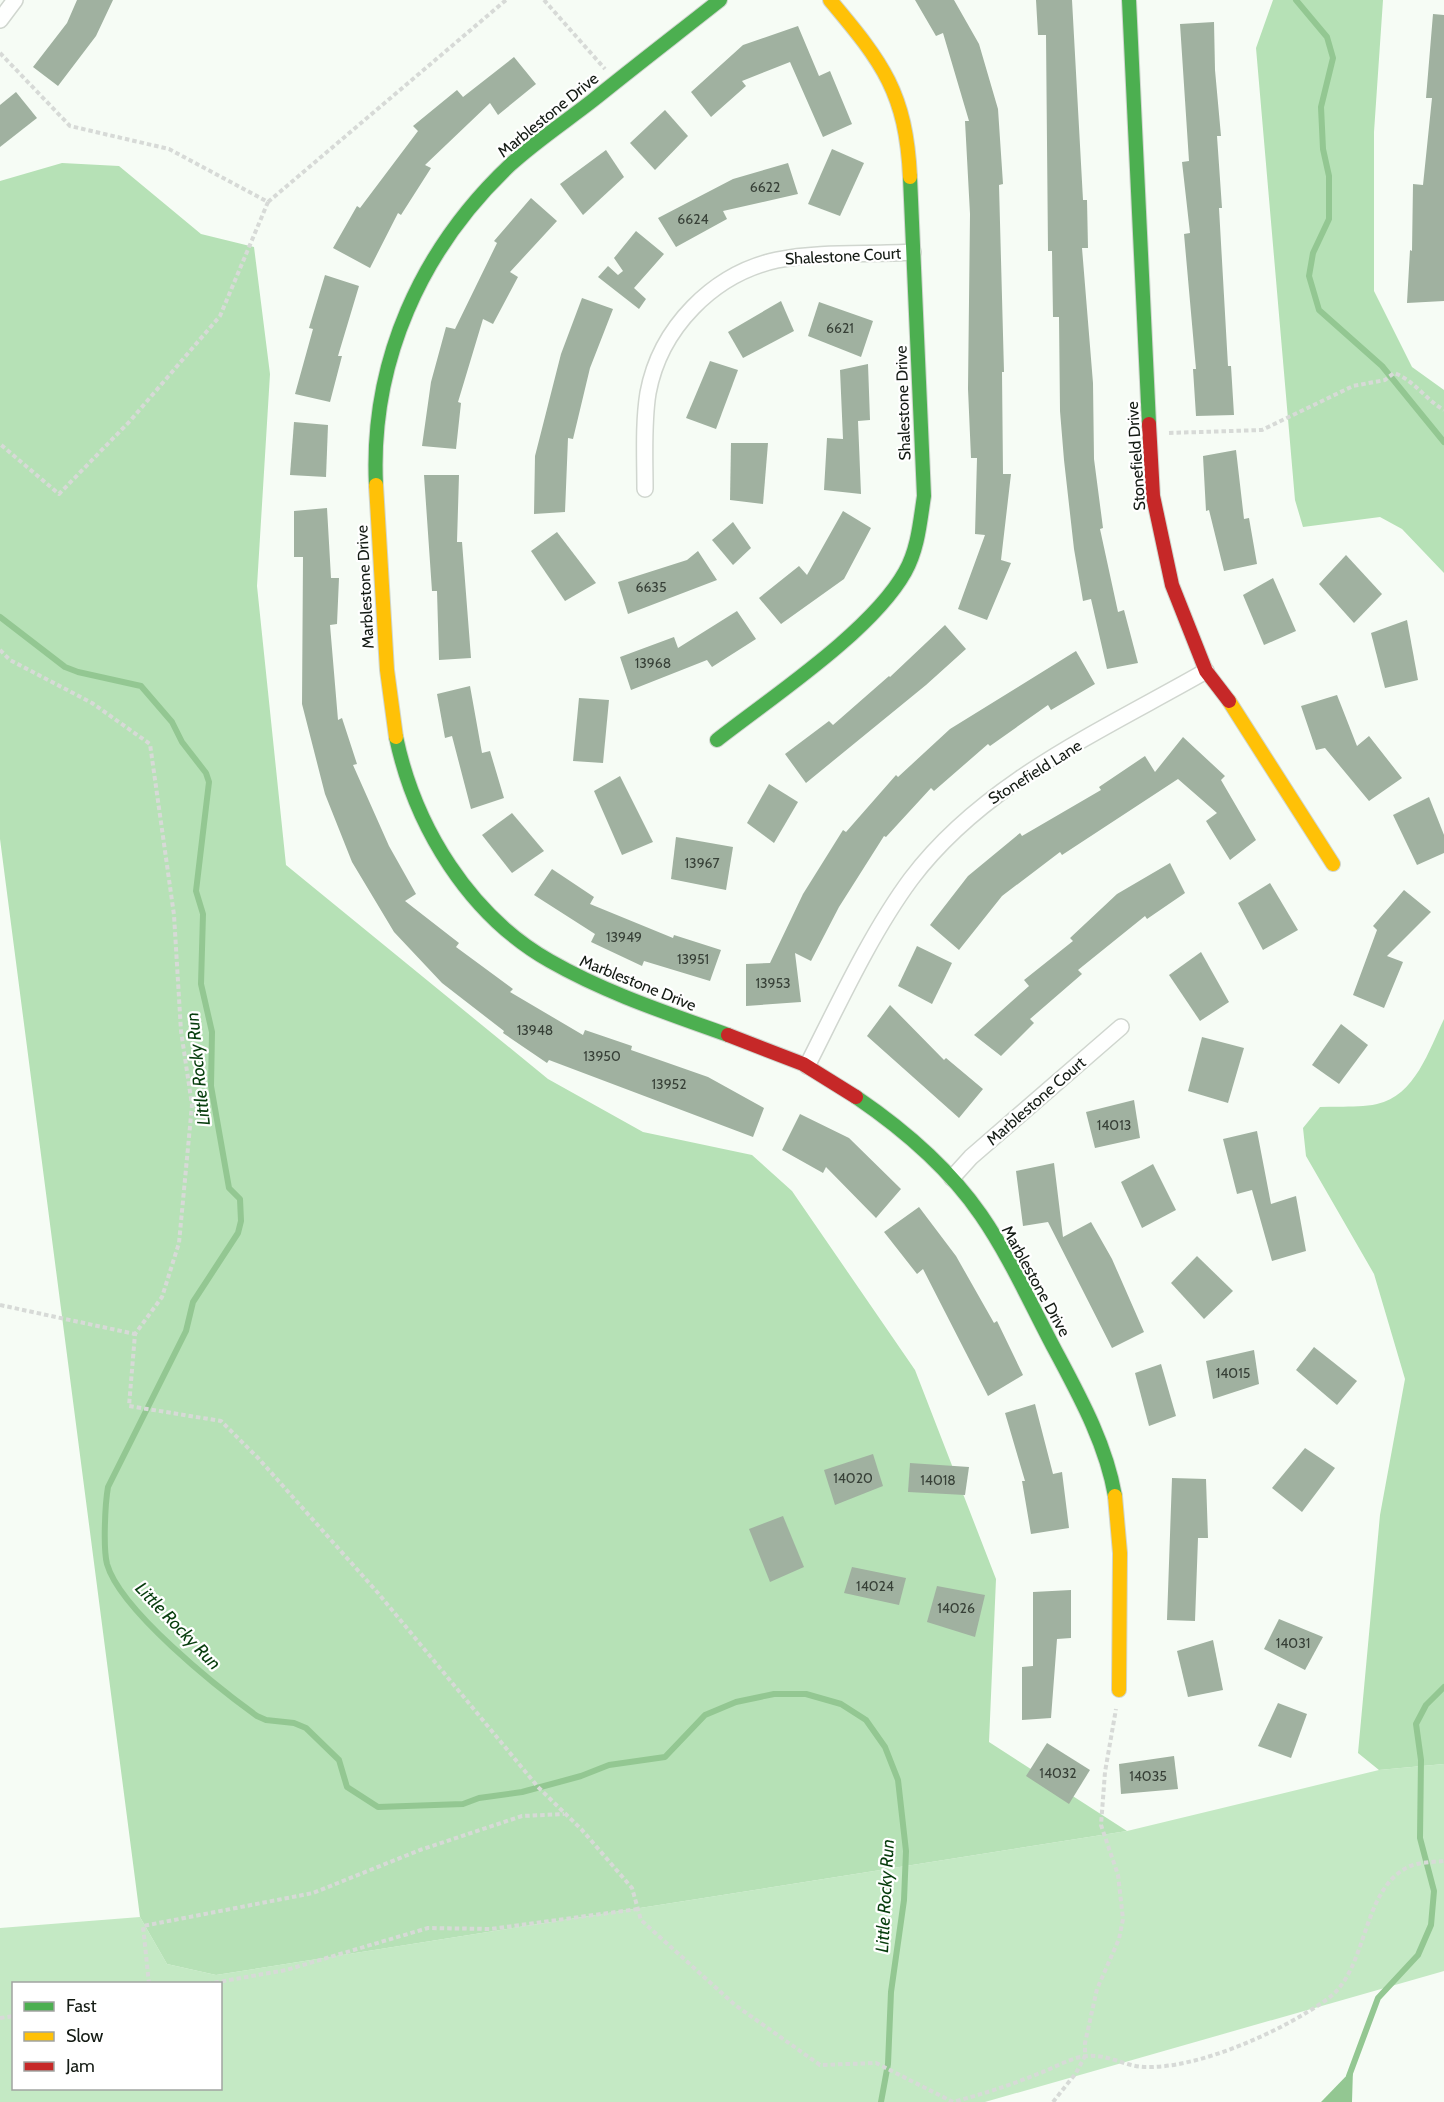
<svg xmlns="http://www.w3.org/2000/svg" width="1444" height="2102" viewBox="0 0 1444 2102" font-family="Cabin,sans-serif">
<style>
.green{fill:#c4e9c4;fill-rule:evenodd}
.forest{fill:#b6e1b6}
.water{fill:#93c792}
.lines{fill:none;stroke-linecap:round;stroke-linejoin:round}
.stream{stroke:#93c792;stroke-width:6}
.building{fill:#a0b1a0}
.street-casing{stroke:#d0d6cf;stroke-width:18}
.fast-casing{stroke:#d0d6cf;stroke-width:16}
.slow-casing{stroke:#d0d6cf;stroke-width:16}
.jam-casing{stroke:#d0d6cf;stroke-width:16}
.path{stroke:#d7dad7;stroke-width:4;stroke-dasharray:4.5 3;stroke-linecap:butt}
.street{stroke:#fefffe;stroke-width:15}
.fast{stroke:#4caf50;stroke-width:14}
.slow{stroke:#ffc107;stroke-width:14}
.jam{stroke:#c62828;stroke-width:14}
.labels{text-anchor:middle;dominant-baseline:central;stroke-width:4.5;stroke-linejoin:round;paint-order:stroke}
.number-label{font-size:14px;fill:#374037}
.street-label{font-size:16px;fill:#141b14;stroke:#fff}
.water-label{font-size:18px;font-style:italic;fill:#073d0d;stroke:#fff}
</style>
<rect width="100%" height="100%" fill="#f6fcf5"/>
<!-- green -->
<path class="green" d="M1444,1764V1971L985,2102H0V1928L140,1917L167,1964L216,1975L1127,1831L1379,1770ZM14,1984H220V2088H14Z"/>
<!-- forest -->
<g class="forest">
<path d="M1273,0H1383L1374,132V291L1412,367L1444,390V573L1402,529L1380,517L1303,527L1295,500L1256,48Z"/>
<path d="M62,163L119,166L201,234L254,247L270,374L257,586L286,865L548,1079L643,1132L752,1155L792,1191L915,1370L996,1579L989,1742L1127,1831L216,1975L167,1964L140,1917L0,839V181Z"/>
<path d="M1444,1019V1764L1379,1770L1358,1753L1380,1515L1405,1379L1374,1274L1306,1156L1303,1128L1320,1107C1338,1106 1359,1108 1377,1104C1415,1096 1429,1050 1444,1019Z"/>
</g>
<!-- water -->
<path class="water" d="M1353,2069L1352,2102H1321Z"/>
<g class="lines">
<!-- stream -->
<g class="stream">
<path d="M1296,0L1327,37L1333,58L1321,107L1323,149L1329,176V219L1313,253L1309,276L1319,310L1382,366L1444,442"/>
<path d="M0,617L65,667L78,672L141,686L172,722L182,742L206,773L209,782L196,891L203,914L201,984L212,1032L211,1086L229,1188L240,1199L241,1221L238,1233L193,1302L186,1331L108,1487C105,1504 103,1548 107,1564C120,1610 218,1688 257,1716L266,1720L294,1723L306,1728L339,1760L347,1787L378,1807L463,1804L479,1798L522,1792L581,1776L609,1765L665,1757L705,1715L736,1702L774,1694H806L841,1704L866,1720L885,1747L898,1780L906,1851L904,1900L891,1992L888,2064L881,2102"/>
<path d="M1349,2076L1378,1998L1418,1955L1431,1925L1434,1891L1420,1838L1421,1760L1416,1724L1426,1705L1444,1687"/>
</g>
</g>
<!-- building -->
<g class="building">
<path d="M77,0H113L96,36L58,86L33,67L67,23Z"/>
<path d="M915,0H954L979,44L998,109L1003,184L999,185L1004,372H1002L1003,474H1011L1001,560L1011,563L987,620L958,609L985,535L975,534L977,458H971L968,389L970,214L965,121H969L943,33L936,36Z"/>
<path d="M1036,0H1072L1083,200H1087L1088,248H1082L1093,383L1094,459L1103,528L1100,529L1118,612L1124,610L1138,663L1107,669L1091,599L1083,601L1074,549L1064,460L1060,411L1059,317H1053L1052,251H1048L1046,35H1038Z"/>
<path d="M1433,14L1444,15V301L1407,303L1410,250L1412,251L1413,184L1423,185L1432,98H1426Z"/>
<path d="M1214,22L1215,70L1221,136H1217L1222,208H1219L1228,366H1231L1234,415L1196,416L1193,369H1196L1184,234L1190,233L1182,162L1189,161L1180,24Z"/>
<path d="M798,26L819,76L830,71L852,124L823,137L790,62L742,81L746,86L711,117L691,92L743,45Z"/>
<path d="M514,57L536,84L498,115L490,103L425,165L431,168L401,215L398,213L370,268L333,248L357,206L360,208L418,131L413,126L457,90L463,97Z"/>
<path d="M16,92L37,118L0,147V105Z"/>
<path d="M665,110L688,136L655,170L630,143Z"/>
<path d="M832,149L864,163L840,216L808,204Z"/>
<path d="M606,150L624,177L583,215L560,184Z"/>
<path d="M788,163L798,194L723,211L727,219L676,247L658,218L733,179Z"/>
<path d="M531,198L557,221L510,272L518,277L493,324L483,319L458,402L461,403L456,449L422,446L431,382L446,327L455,329L497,243L494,241Z"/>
<path d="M636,231L664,254L634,288L646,299L639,309L598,277L608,266L618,275L623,271L614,258Z"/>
<path d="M325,275L359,286L338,356H342L330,402L295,394L313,329L309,328Z"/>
<path d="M582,298L613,309L590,368L573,439L568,438L565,512L534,514L535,456L561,354Z"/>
<path d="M781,301L794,331L743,358L728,332Z"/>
<path d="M819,302L873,321L861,357L808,336Z"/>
<path d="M710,361L738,370L716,429L686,418Z"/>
<path d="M868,364L870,420L858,421L861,494L824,490L827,438L843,439L840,370Z"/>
<path d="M294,422L328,425L326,477L290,475Z"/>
<path d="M731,443H768L763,504L730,500Z"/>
<path d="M1236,450L1244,519L1249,518L1257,564L1224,571L1209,510L1206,511L1203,456Z"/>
<path d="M424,475H459L457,542H462L471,658L439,660L437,591H432Z"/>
<path d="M327,508L331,578H339L337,624L330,625L338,720L342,718L357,764L353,765L389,846L416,894L405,901L459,943L456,947L513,989L510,992L583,1035L585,1030L632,1046L631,1050L708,1077L764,1108L753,1137L549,1060L547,1063L503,1033L504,1031L442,983L394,932L352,862L325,794L302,704L303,557H294V511Z"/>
<path d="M843,511L871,528L844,579L781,624L759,598L799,566L807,575Z"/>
<path d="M733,522L751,548L733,565L712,540Z"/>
<path d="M557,532L596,583L565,601L531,551Z"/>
<path d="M698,551L717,580L628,614L618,582L687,560Z"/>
<path d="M1346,555L1382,594L1354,623L1319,584Z"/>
<path d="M1273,578L1296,631L1264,645L1243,595Z"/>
<path d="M737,611L756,639L712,667L707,660L631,690L620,657L674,637L678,648Z"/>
<path d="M1407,620L1418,680L1385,688L1371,633Z"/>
<path d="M945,625L966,649L926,685L806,783L785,754L829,721L833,725L889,676L890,677Z"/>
<path d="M1076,651L1095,684L1051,710L1048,705L990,746L988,744L934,791L931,788L886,837L884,836L839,907L811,961L795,953L801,1002L746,1006V964L770,963L803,894L843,830L846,832L896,775L898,777L950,729Z"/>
<path d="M470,686L482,753L490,751L504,798L471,809L452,736L445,738L437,694Z"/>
<path d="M1337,695L1357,746L1369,736L1402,778L1369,801L1325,748L1316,750L1301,706Z"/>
<path d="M579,698L609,700L603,763L573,761Z"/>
<path d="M1183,737L1225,776L1221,780L1256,840L1230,860L1206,821L1217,813L1178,779L1062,855L1060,852L1002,896L959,950L930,925L968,876L1020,833L1022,836L1101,790L1099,787L1145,756L1155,772Z"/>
<path d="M620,776L653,842L622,855L594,791Z"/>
<path d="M769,784L798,802L774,843L747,823Z"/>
<path d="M1429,797L1444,835V853L1417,865L1393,815Z"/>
<path d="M512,813L544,851L512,873L482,835Z"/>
<path d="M676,837L733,847L726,890L671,879Z"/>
<path d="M1170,863L1185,893L1147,919L1145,916L1078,970L1082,974L1030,1019L1034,1023L1001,1056L974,1035L1029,986L1024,980L1073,941L1070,938L1117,894Z"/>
<path d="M552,869L594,897L590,904L673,938L674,935L721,950L710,981L644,961L642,966L591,942L595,934L534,895Z"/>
<path d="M1270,883L1298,930L1263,950L1238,903Z"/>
<path d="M1404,890L1431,912L1387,956L1403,962L1384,1008L1353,995L1377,930L1373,926Z"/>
<path d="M917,946L952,963L932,1004L898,986Z"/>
<path d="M1201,952L1229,1002L1200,1021L1169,975Z"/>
<path d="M890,1005L944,1060L946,1058L983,1089L959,1118L867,1036Z"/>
<path d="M1341,1024L1368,1045L1339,1084L1312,1065Z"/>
<path d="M1202,1037L1244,1048L1228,1103L1188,1091Z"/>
<path d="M1134,1100L1140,1138L1095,1148L1086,1112Z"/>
<path d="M800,1114L849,1138L901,1189L876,1218L826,1167L823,1173L782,1150Z"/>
<path d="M1257,1131L1271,1204L1296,1196L1306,1251L1272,1261L1252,1190L1237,1194L1223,1139Z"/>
<path d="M1054,1163L1063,1237L1091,1222L1112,1259L1144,1332L1112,1348L1048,1222L1023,1226L1016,1171Z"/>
<path d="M1153,1164L1176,1210L1142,1228L1121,1182Z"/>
<path d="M919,1207L956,1256L994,1323L997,1321L1023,1375L988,1396L923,1269L917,1274L884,1232Z"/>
<path d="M1197,1256L1233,1291L1204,1319L1171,1283Z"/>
<path d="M1314,1347L1357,1381L1337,1405L1296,1370Z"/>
<path d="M1254,1350L1259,1384L1213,1399L1206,1361Z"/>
<path d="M1161,1364L1176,1416L1149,1426L1135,1373Z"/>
<path d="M1035,1404L1053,1474L1062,1472L1069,1528L1031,1534L1022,1481H1025L1005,1413Z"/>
<path d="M1305,1448L1335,1468L1302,1512L1272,1488Z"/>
<path d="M873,1454L883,1486L835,1505L824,1470Z"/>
<path d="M910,1463L969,1467L965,1495L908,1492Z"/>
<path d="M1172,1478L1206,1479L1208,1538H1198L1195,1621L1167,1620Z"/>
<path d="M783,1516L804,1567L770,1582L749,1529Z"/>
<path d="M852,1567L906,1578L899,1605L844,1593Z"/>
<path d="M937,1586L985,1595L975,1637L927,1622Z"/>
<path d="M1071,1590V1638L1057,1639L1051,1718L1022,1720V1667L1033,1666V1592Z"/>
<path d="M1279,1619L1323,1637L1305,1670L1264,1649Z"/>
<path d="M1213,1640L1223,1690L1188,1697L1177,1651Z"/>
<path d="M1278,1703L1307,1714L1291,1758L1258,1746Z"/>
<path d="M1047,1743L1090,1770L1069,1804L1026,1776Z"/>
<path d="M1174,1756L1178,1789L1121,1794L1119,1764Z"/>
</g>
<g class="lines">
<defs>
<g id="street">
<path d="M0,20L15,0"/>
<path d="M645,489C645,457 643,424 648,393C660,328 713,274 777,260C821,251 869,255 913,252"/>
<path d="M807,1066C838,1005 871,933 911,879C984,782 1103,730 1206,671"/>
<path d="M952,1178L971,1157L1121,1027"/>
</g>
<g id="fast">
<path d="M1129,0L1149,424"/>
<path d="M376,485C370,362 421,249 510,165C535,142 565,122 592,101C634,67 677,34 720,0"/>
<path d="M396,737C415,827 469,915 550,961C606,993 667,1013 728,1035"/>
<path d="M717,740C772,697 872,631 905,572C918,549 920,522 924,496L910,177"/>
<path d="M856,1097C903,1129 948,1167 981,1215C1010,1257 1031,1305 1055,1350C1080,1397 1106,1444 1115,1496"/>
</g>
<g id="slow">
<path d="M830,0C883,63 906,93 910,177"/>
<path d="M376,485L387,670L396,737"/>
<path d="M1229,701L1333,864"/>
<path d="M1115,1496L1120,1553L1119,1690"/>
</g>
<g id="jam">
<path d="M1149,424L1153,496L1172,585L1206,671L1229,701"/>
<path d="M728,1035L803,1064L856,1097"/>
</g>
</defs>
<!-- street casing -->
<use href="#street" class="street-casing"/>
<!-- fast casing -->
<use href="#fast" class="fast-casing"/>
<!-- slow casing -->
<use href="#slow" class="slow-casing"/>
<!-- jam casing -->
<use href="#jam" class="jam-casing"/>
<!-- path -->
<g class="path">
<path d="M544,0L605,69"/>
<path d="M0,53L70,126L169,149L268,202L220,316L130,421L59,494L0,444"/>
<path d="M268,202L506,0"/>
<path d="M1169,433L1262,430L1353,386L1385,380L1394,373C1414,380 1426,400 1444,410"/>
<path d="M0,650L10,660L92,703L150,744L174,915L181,1031L192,1105L179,1243L162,1297L135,1334L129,1406L221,1421L259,1459L378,1593L538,1787L582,1830L632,1888L641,1920L735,2005L820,2065L876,2063L953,2102C983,2094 1011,2085 1040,2073C1054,2068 1072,2057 1087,2056C1108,2054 1124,2066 1144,2067C1199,2069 1282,2031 1326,2000C1369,1971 1360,1891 1408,1867C1418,1862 1433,1862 1444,1861"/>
<path d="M0,1305L135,1334"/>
<path d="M149,1984L143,1926L313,1893L420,1850L522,1816L564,1814"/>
<path d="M207,1984L286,1970L428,1928L491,1929L638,1909"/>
<path d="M0,2018L14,2016"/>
<path d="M1053,2102L1076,2073L1085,2056V2043L1097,1989L1119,1939L1123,1919L1118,1875L1101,1825L1105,1772L1116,1709"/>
</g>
<!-- street -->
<use href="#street" class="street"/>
<!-- fast -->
<use href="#fast" class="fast"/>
<!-- slow -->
<use href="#slow" class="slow"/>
<!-- jam -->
<use href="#jam" class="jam"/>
</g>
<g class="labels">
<!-- number labels -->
<g class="number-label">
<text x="765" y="187">6622</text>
<text x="693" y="219">6624</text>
<text x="840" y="328">6621</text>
<text x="651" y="587">6635</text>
<text x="653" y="663">13968</text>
<text x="702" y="863">13967</text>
<text x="624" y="937">13949</text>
<text x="693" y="959">13951</text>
<text x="773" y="983">13953</text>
<text x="535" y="1030">13948</text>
<text x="602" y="1056">13950</text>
<text x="669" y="1084">13952</text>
<text x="1114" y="1125">14013</text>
<text x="1233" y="1373">14015</text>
<text x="853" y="1478">14020</text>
<text x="938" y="1480">14018</text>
<text x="875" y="1586">14024</text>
<text x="956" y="1608">14026</text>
<text x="1293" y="1643">14031</text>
<text x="1058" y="1773">14032</text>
<text x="1148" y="1776">14035</text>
</g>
<!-- street labels -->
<g class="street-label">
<text transform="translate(548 115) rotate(-39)">Marblestone Drive</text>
<text transform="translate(843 256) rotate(-3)">Shalestone Court</text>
<text transform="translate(903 403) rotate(-92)">Shalestone Drive</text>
<text transform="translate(1136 456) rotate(-94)">Stonefield Drive</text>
<text transform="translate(365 587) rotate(-93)">Marblestone Drive</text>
<text transform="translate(1035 772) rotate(-32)">Stonefield Lane</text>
<text transform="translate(638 983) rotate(22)">Marblestone Drive</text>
<text transform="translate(1036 1101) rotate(-41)">Marblestone Court</text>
<text transform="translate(1036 1281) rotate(61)">Marblestone Drive</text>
</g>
<!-- water labels -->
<g class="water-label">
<text transform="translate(198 1069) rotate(-96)">Little Rocky Run</text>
<text transform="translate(178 1626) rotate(46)">Little Rocky Run</text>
<text transform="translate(885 1896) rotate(-87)">Little Rocky Run</text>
</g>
</g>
<!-- legend -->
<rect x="12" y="1982" width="210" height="108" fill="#ffffff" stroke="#a1a4a1" stroke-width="1.5"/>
<rect x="24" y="2002" width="30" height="9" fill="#4caf50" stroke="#a1a4a1" stroke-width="1.5"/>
<text x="66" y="2012" font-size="18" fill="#141b14">Fast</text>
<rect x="24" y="2032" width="30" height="9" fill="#ffc107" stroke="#a1a4a1" stroke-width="1.5"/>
<text x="66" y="2042" font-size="18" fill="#141b14">Slow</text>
<rect x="24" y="2062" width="30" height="9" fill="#c62828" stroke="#a1a4a1" stroke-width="1.5"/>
<text x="66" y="2072" font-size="18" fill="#141b14">Jam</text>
</svg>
